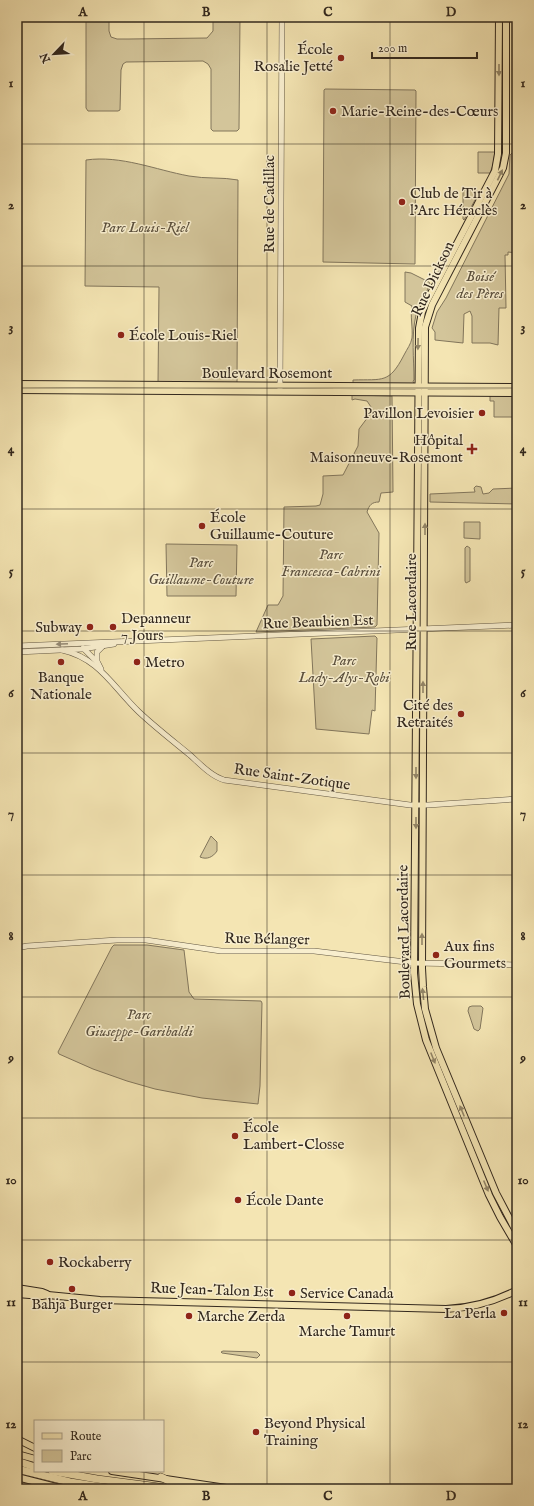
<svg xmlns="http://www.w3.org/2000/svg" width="534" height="1506" viewBox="0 0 534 1506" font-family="'IM FELL English',serif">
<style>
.green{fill:#d3c59a;stroke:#82765c}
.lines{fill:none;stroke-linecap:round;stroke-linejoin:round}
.minor-casing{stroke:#625743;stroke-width:6}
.major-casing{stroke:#32281e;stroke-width:8}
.highway-casing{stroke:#32281e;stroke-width:8}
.minor{stroke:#f8eece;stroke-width:5}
.major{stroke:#f4e5b3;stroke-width:6}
.highway{stroke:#f4e5b3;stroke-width:7}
.oneway{fill:#938668}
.oneway2{fill:#958b76}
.grid{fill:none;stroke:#32281e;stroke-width:1;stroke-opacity:0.55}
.poi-dot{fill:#8f2418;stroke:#f8eece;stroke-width:1.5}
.labels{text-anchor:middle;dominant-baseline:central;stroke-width:3;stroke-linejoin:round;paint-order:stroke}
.poi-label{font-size:15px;fill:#32281e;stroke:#f8eece;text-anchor:start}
.street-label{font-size:15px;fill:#32281e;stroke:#f8eece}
.park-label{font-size:15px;font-style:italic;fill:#5a4f3d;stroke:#f8eece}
.neatline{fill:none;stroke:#32281e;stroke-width:1.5}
.grid-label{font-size:13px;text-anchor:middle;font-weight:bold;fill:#32281e}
</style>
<rect width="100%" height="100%" fill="#f4e5b3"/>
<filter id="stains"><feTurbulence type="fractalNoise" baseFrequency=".005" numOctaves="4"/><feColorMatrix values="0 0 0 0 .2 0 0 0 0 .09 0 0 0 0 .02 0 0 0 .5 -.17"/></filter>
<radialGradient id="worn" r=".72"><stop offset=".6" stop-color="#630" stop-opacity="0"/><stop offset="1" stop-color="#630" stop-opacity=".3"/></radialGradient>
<!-- green -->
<g class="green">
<path d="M86,17H109V31L111,37L117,39H129L207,38L213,31V17H240L239,129L237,131H213L211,129V69L208,64L203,61L126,62L123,64L121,70L120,110L118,111H88L86,108Z"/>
<path d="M325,89L415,90L416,91L415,264L323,262L324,90Z"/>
<path d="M517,148V253L508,252V255H505L506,308H499L498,345L490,343H472V316L470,311L464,314L463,343L435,340V332L432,328L437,312L446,298L509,174L510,155Z"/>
<path d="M478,152H495L493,165L490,173H478Z"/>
<path d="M86,160C121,155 156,170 189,176C205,179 223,177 238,180L237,383H158L159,287L85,286Z"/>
<path d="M463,190L480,191L464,220L463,219Z"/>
<path d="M405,272L411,273L429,282L430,284C426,295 419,304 416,315C411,336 414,359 414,380L413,381L414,384H353V380C383,379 389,384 404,355C407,349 411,344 412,338C413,328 410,316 412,306L405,302Z"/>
<path d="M352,395L392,396L393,492L381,493L379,502C372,502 369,505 367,512L379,533L377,625L375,627L256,632L268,605H278L283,596L284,507L316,506L320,505L323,494V476L343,475L358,446L359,429L371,413V407L367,401L355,399L352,400Z"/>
<path d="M490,395H517V417H494V401H490Z"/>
<path d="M476,486L481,487L483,494L489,493L493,489L517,488V504L430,502V494L475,492L474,488Z"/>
<path d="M464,522H480V539L464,538Z"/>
<path d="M166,544L237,545L236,596H167Z"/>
<path d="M467,546L470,548V581L466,583L465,581V548Z"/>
<path d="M375,636L377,638L375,711L372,710L369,734L316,729L311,639Z"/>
<path d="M211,836L217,842V851C213,857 207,860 200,857L201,855Z"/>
<path d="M114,945H147L184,950L189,992L194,999L261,1001L262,1003L260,1086L258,1104L202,1098L155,1089L127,1081L93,1069L59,1054L58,1052L112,947Z"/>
<path d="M472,1006H481L483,1008L480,1029L478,1031L474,1029L468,1011L469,1007Z"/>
<path d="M223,1351L257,1352L260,1355L257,1358L222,1353L221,1352Z"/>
</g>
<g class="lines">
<defs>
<g id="minor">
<path d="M280,389L282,17"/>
<path d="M17,646L517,625"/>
<path d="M83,648L98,663L101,669"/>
<path d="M62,650C99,658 113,687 139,712C155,727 173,741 190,755C200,764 211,776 224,780L410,805H428L517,799"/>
<path d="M17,652L82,649L114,644"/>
<path d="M97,662V652L102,647"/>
<path d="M17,948L27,946L117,940H146L221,951H314L414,963L517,965"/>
</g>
<g id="major">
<path d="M499,17L498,154L495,171L427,301L422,312L419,328L414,973L417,1004L426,1040L489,1195L500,1217L517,1246"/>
<path d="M506,17V153L503,168L432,305L425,327L422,968L423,987L425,1009L436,1048L496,1193L517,1233"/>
<path d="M17,384L517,387"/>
<path d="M17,390L517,393"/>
<path d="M17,1288L42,1292L47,1294"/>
<path d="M17,1294L42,1296L48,1295L100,1300L446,1309C471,1308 494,1302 517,1290"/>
<path d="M17,1439L35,1448"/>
<path d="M17,1454L35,1459"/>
<path d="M112,1471L233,1489"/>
<path d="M17,1477L64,1489"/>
<path d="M17,1489H20"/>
</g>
<g id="highway">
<path d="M17,1461L35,1467"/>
<path d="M17,1469L70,1482L115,1489"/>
<path d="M52,1471L97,1479L174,1489"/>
<path d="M161,1477L185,1489"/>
</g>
</defs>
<!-- minor casing -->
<use href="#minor" class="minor-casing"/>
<!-- major casing -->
<use href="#major" class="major-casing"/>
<!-- highway casing -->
<use href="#highway" class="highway-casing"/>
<!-- minor -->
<use href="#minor" class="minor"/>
<!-- major -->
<use href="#major" class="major"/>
<!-- highway -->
<use href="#highway" class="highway"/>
</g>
<!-- one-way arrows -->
<defs><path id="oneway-solid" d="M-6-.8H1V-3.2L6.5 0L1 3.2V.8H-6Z"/></defs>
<g class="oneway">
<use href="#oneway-solid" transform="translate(499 70) rotate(90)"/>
<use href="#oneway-solid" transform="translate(500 175) rotate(-65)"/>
<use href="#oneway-solid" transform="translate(418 344) rotate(91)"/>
<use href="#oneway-solid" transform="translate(425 529) rotate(-90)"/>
<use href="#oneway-solid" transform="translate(423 687) rotate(-90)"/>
<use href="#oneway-solid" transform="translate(416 773) rotate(90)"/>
<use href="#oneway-solid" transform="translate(416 823) rotate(90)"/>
<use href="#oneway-solid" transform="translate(422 939) rotate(-90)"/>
<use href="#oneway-solid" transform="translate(423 994) rotate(-96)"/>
<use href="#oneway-solid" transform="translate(433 1058) rotate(68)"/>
<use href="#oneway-solid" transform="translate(462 1111) rotate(-112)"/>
<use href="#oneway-solid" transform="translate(486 1186) rotate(67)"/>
</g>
<use class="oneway2" href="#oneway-solid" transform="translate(62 644) rotate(177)"/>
<!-- grid -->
<path class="grid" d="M144,17V1421M267,17V1489M390,17V1489M17,144H517M17,266H517M17,388H517M17,509H517M17,631H517M17,753H517M17,875H517M17,997H517M17,1118H517M17,1240H517M17,1362H517M144,1471V1489"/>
<!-- markers -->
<g class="poi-dot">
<circle cx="341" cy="58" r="4"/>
<circle cx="333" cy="111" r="4"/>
<circle cx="402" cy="202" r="4"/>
<circle cx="121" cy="335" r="4"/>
<circle cx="482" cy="413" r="4"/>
<path d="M470 443h4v4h4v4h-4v4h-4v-4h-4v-4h4z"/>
<circle cx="202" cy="526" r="4"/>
<circle cx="90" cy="627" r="4"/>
<circle cx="113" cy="627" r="4"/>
<circle cx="61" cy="662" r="4"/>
<circle cx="137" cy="662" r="4"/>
<circle cx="461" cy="714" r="4"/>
<circle cx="436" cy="955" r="4"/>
<circle cx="235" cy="1136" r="4"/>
<circle cx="238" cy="1200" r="4"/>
<circle cx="50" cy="1262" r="4"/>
<circle cx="72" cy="1289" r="4"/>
<circle cx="292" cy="1293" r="4"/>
<circle cx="504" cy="1313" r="4"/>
<circle cx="189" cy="1316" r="4"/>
<circle cx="347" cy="1316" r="4"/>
<circle cx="256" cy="1432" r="4"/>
</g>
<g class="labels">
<!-- poi labels -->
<g class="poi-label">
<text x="333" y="49" text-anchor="end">École<tspan x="333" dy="17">Rosalie Jetté</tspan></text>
<text x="341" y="111">Marie-Reine-des-Cœurs</text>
<text x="410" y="193">Club de Tir à<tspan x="410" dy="17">l'Arc Héraclès</tspan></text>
<text x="129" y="335">École Louis-Riel</text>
<text x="474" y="413" text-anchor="end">Pavillon Levoisier</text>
<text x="463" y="440" text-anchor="end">Hôpital<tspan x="463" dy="17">Maisonneuve-Rosemont</tspan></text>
<text x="210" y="517">École<tspan x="210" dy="17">Guillaume-Couture</tspan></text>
<text x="121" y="618">Depanneur<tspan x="121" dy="17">7 Jours</tspan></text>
<text x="82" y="627" text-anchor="end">Subway</text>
<text x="145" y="662">Metro</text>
<text x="61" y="677" text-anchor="middle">Banque<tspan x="61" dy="17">Nationale</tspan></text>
<text x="453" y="705" text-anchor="end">Cité des<tspan x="453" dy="17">Retraités</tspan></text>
<text x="444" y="946">Aux fins<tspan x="444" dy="17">Gourmets</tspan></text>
<text x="243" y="1127">École<tspan x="243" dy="17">Lambert-Closse</tspan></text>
<text x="246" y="1200">École Dante</text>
<text x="58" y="1262">Rockaberry</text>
<text x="300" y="1293">Service Canada</text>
<text x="72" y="1304" text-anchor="middle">Bahja Burger</text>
<text x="496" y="1313" text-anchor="end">La Perla</text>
<text x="197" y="1316">Marche Zerda</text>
<text x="347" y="1331" text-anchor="middle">Marche Tamurt</text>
<text x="264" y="1423">Beyond Physical<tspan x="264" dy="17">Training</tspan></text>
</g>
<!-- street labels -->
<g class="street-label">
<text transform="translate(269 204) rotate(-90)">Rue de Cadillac</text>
<text transform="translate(433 279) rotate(-65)">Rue Dickson</text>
<text x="267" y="373">Boulevard Rosemont</text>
<text transform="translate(411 602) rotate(-90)">Rue Lacordaire</text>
<text transform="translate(318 622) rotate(-2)">Rue Beaubien Est</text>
<text transform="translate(292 777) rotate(8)">Rue Saint-Zotique</text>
<text transform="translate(404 932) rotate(-91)">Boulevard Lacordaire</text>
<text transform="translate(267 939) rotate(1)">Rue Bélanger</text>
<text transform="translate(212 1290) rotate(2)">Rue Jean-Talon Est</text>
</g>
<!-- park labels -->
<g class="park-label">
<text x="145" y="227">Parc Louis-Riel</text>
<text x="480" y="276">Boisé<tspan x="480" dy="17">des Pères</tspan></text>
<text x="331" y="554">Parc<tspan x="331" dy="17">Francesca-Cabrini</tspan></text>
<text x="201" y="562">Parc<tspan x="201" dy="17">Guillaume-Couture</tspan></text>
<text x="344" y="660">Parc<tspan x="344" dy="17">Lady-Alys-Robi</tspan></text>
<text x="139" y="1014">Parc<tspan x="139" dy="17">Giuseppe-Garibaldi</tspan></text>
</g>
</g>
<!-- margin -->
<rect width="534" height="1506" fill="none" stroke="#f4e5b3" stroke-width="44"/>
<!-- legend -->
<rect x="34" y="1420" width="130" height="52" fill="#f8eece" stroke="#a99f88"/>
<rect x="42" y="1433" width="20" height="6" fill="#f4e5b3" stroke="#a99f88"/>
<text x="70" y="1440" font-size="12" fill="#32281e">Route</text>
<rect x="42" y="1450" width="20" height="12" fill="#d3c59a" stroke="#a99f88"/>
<text x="70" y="1460" font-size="12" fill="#32281e">Parc</text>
<!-- north arrow -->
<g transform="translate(54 54) rotate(245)" stroke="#f8eece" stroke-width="3" paint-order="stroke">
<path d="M0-3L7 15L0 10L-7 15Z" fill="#32281e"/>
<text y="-6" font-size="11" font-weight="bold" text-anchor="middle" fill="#32281e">N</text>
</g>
<!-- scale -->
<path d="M372 52v6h105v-6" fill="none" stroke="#32281e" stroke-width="2"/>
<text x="378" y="52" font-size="12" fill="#32281e" stroke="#f8eece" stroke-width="3" paint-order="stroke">200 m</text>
<rect x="22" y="22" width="490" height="1462" class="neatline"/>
<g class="grid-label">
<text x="83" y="16">A</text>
<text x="206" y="16">B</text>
<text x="328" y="16">C</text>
<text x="451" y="16">D</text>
<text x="11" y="87">1</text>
<text x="523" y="87">1</text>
<text x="11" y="209">2</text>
<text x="523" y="209">2</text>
<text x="11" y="331">3</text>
<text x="523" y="331">3</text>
<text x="11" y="453">4</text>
<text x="523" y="453">4</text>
<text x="11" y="575">5</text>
<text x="523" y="575">5</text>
<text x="11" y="697">6</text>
<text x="523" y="697">6</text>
<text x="11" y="818">7</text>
<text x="523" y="818">7</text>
<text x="11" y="940">8</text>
<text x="523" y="940">8</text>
<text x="11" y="1062">9</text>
<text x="523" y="1062">9</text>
<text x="11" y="1184">10</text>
<text x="523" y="1184">10</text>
<text x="11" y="1306">11</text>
<text x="523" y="1306">11</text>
<text x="11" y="1428">12</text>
<text x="523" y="1428">12</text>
<text x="83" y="1500">A</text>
<text x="206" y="1500">B</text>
<text x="328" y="1500">C</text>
<text x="451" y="1500">D</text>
</g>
<rect width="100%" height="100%" filter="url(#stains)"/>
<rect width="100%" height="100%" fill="url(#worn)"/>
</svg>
